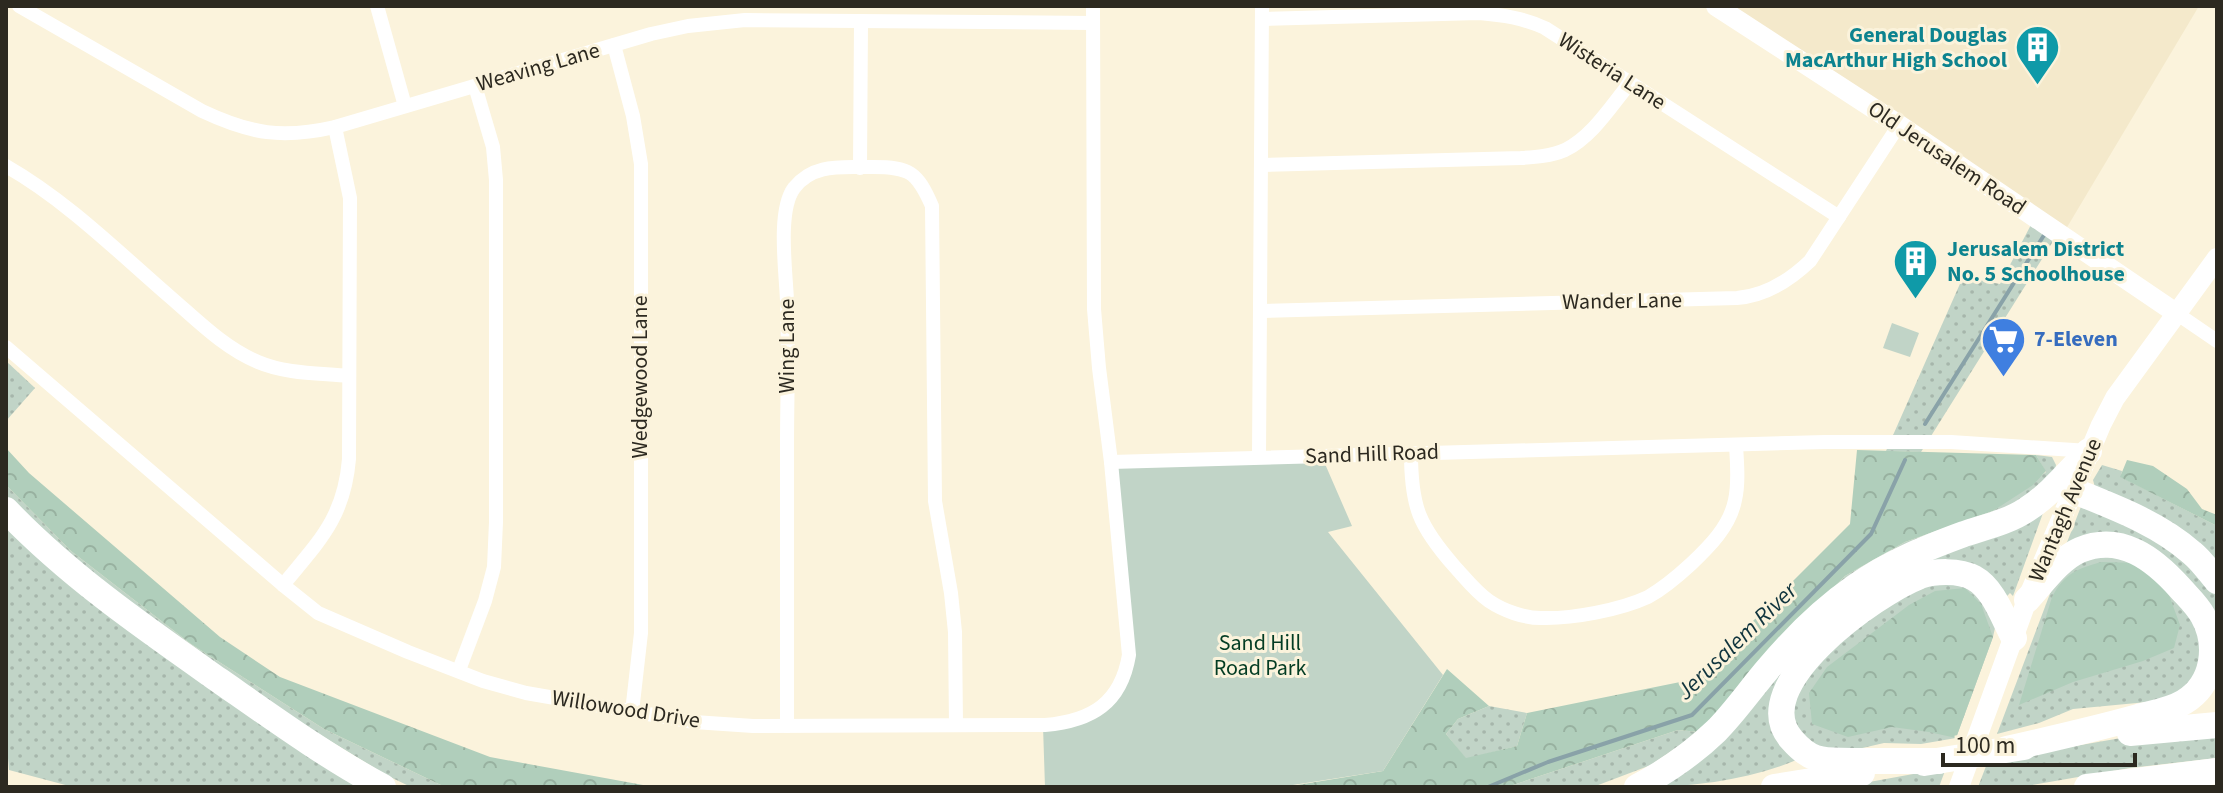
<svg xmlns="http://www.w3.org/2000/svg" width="2223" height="793" viewBox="0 0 2223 793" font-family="'Source Sans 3',sans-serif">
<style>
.built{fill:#f4e9cb}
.grass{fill:url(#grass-dots)}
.forest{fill:url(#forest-crowns)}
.park{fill:#c1d4c7}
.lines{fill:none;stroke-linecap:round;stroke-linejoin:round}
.stream{stroke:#89a2a8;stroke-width:4}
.minor{stroke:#fff;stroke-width:14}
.secondary{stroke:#fff;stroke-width:20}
.motorway{stroke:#fff;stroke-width:26}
.labels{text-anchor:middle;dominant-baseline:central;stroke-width:6;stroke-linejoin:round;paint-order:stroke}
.culture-label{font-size:22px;font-weight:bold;fill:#0d838f;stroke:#fbf3dc;text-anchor:end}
.street-label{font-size:22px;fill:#2c2920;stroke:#fbf3dc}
.shop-label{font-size:22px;font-weight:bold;fill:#366cbe;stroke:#fbf3dc;text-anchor:start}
.park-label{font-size:22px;fill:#033c23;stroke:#fbf3dc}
.water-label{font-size:24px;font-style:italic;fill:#10343d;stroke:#fbf3dc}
</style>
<defs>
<pattern id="grass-dots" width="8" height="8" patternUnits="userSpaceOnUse" patternTransform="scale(2)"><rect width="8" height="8" fill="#c1d4c7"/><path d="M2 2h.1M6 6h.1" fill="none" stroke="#a6b6ab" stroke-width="1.8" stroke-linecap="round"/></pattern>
<pattern id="forest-crowns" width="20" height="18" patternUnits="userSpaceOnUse" patternTransform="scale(2)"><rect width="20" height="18" fill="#b0cebb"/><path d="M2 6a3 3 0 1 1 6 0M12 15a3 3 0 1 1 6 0" fill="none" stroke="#98b1a0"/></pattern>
</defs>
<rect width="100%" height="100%" fill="#fbf3dc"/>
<!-- built -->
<path class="built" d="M1722,6H2199L2063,234Z"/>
<!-- grass -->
<g class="grass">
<path d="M2034,219L2057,235L1921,452L1886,451L1963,277L2000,284Z"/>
<path d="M6,361L35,388L6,421Z"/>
<path d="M2036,455L2052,457L2056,465L2054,474L2023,502L1763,661L1845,576L1905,542L1993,511L2046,472Z"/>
<path d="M2102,465L2122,471L2121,477L2217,526V569L2096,491L2093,480Z"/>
<path d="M6,485L71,551L191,644L324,729L445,787H411L386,775L268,703L108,590L6,498Z"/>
<path d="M2082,504L2144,526L2217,590V619L2156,552L2064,550Z"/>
<path d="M2043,513L2013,596L2010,593L2005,598L1923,565L1778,689L1801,758C1757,778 1697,787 1649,787L1805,638L1919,558Z"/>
<path d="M6,520L373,787H73L9,770L8,758H6Z"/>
<path d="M2130,553L2198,620L2201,668L2186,688L2158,701L2073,709L2039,723L1997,734L2057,575L2071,561Z"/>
<path d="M1938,575L1971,580L1997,619L1993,637L1956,738L1921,744L1884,743L1845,752H1821L1799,738L1788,693L1841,634Z"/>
<path d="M1489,706L1527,713L1517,746L1466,759L1446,734L1458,719Z"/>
<path d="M1678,730L1699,732L1651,765L1593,787H1507Z"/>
<path d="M2217,730V758L2130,768L2021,787H1978L1988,761L2121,738Z"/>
<path d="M1946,768L1939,787H1842Z"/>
</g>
<!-- forest -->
<g class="forest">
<path d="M6,448L29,473L220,637L280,677L490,757L654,787H445L324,729L191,644L71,551L6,485Z"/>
<path d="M1857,450L2036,455L2046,471L2033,485L1993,511L1905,542L1845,576L1763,661L1699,732L1678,730L1507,787H1285L1383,771L1447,669L1489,706L1458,719L1446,734L1466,758L1517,746L1527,713L1695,679L1850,524Z"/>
<path d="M2127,460L2153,466L2187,489L2202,509L2217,515V526L2120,477Z"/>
<path d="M2102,562L2139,563L2168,592L2180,625L2174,648L2143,661L2073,682L2019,705L2052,597C2065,573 2078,568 2102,562Z"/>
<path d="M1965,588L1981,604L1993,637L1956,738L1929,732L1892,727L1848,737L1812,724L1809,693L1827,667L1909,605L1935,591Z"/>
</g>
<!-- park -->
<g class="park">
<path d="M1892,323L1919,333L1910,357L1883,348Z"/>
<path d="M1322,457L1352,526L1328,532L1443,675L1383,771L1280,787H1045L1043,726L1084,720L1128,671L1113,463Z"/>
</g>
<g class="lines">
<!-- stream -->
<g class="stream">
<path d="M1925,424L2046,232"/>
<path d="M1488,787L1548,762L1692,715L1871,534L1905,460"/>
</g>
<!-- minor -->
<g class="minor">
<path d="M19,6L202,111C251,134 282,139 335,127L651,34L688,26L745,20L1093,23"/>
<path d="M377,6L405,106"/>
<path d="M1262,19L1479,13C1503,15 1523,18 1545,28L1839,217"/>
<path d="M614,45L633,116L641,164V633L632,712"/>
<path d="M1261,165L1521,158C1536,157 1551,156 1565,150C1592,137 1611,106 1630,83"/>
<path d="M6,166C67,201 117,251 169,296C197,320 224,348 258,362C286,374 319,373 349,376"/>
<path d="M860,168L861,21"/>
<path d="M1260,311L1737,298C1766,296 1789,281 1810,261L1899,125"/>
<path d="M2176,313L2217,341"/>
<path d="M6,347L283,585L318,613L408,652L483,681L526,693L694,722L753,726L1045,725C1092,721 1121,703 1129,655L1111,462L1099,368L1094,309L1093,6"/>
<path d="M1411,453C1411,507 1419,526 1455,567C1466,579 1476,592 1489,601C1504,611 1524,618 1541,618C1572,619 1620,610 1648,597C1664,588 1678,576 1691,564C1710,546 1730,526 1735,500C1739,483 1737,463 1736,445"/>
<path d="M1259,457L1262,6"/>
<path d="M1111,462L1825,442H1951L2089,451"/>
<path d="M283,585C318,542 344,519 349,459L350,198L335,127"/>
<path d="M459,670L485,601L494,567L496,522V180L493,147L475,86"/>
<path d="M787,726C787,633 787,540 787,447C787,398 789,349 787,301C786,272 777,211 794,188C814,162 844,168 873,167C910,167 917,172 932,206L935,501L951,593L955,632L956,725"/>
</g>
<!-- secondary -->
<g class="secondary">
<path d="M1716,6L1899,125L2176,313"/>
<path d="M1959,787L2027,600L2101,425L2115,398L2217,258"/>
</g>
<!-- motorway -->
<g class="motorway">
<path d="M2072,490C2114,507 2158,523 2192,553C2202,561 2209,572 2217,581"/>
<path d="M6,510C69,576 146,629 220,681C273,718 327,757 383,787"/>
<path d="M2130,733L2217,725"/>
<path d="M2007,749C2051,739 2095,729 2138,717C2153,713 2171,710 2184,702C2214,684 2219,645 2203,616C2197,605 2188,597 2180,588C2154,559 2121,533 2080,550C2059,559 2042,584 2027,600"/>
<path d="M1939,761C1910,761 1881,761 1853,761C1842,760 1827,762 1816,758C1807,755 1799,748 1792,740C1743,686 1876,593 1920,576C1935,571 1959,570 1974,578C1994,589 2003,618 2014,638"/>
<path d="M1924,763L2024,747"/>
<path d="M1637,787C1666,772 1692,754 1716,731C1734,713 1750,690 1767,670C1793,639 1822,610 1855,587C1888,563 1926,548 1964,534C1985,527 2008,522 2026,510C2050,495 2069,471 2089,451"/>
<path d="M1774,787L1862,773"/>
<path d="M2087,787L2217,771"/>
</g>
</g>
<!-- icons -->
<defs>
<symbol id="building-pin" viewBox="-11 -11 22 30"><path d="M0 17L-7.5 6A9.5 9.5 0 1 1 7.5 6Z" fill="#0f9aa8" stroke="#fbf3dc"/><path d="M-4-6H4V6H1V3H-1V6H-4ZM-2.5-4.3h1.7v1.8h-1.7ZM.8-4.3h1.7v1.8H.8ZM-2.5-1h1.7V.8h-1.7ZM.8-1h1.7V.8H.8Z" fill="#fff"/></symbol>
<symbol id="supermarket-pin" viewBox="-11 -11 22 30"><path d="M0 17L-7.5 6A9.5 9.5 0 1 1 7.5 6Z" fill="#3f7fe0" stroke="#fbf3dc"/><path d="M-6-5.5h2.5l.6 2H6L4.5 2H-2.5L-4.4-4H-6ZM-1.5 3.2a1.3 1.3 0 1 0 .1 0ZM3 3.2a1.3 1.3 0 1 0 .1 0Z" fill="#fff"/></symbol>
</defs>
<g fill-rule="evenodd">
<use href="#building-pin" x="2012" y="22" width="51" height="69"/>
<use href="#building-pin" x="1890" y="236" width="51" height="69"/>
<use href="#supermarket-pin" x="1978" y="314" width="51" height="69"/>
</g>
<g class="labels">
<!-- culture labels -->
<g class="culture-label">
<text x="2007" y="35">General Douglas<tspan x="2007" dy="25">MacArthur High School</tspan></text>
<text x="1947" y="249" text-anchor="start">Jerusalem District<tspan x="1947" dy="25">No. 5 Schoolhouse</tspan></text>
</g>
<!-- street labels -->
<g class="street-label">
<text transform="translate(538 67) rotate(-16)">Weaving Lane</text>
<text transform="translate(1612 71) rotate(33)">Wisteria Lane</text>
<text transform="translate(1947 158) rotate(34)">Old Jerusalem Road</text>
<text transform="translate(1622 301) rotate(-1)">Wander Lane</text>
<text transform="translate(787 346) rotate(-90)">Wing Lane</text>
<text transform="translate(640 377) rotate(-90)">Wedgewood Lane</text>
<text transform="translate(1372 454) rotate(-2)">Sand Hill Road</text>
<text transform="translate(2065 510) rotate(-67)">Wantagh Avenue</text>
<text transform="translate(626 709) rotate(9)">Willowood Drive</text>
</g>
<!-- shop labels -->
<g class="shop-label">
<text x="2034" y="339">7-Eleven</text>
</g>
<!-- park labels -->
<g class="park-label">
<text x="1260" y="643">Sand Hill<tspan x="1260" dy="25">Road Park</tspan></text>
</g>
<!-- water labels -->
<g class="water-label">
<text transform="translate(1737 641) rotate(-44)">Jerusalem River</text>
</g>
</g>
<!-- border -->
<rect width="2223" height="793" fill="none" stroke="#2c2920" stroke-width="16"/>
<!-- scale -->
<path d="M1943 753v12h192v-12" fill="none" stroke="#2c2920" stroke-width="4"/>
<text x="1955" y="753" font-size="24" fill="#2c2920" stroke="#fbf3dc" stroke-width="6" paint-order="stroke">100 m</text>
</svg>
